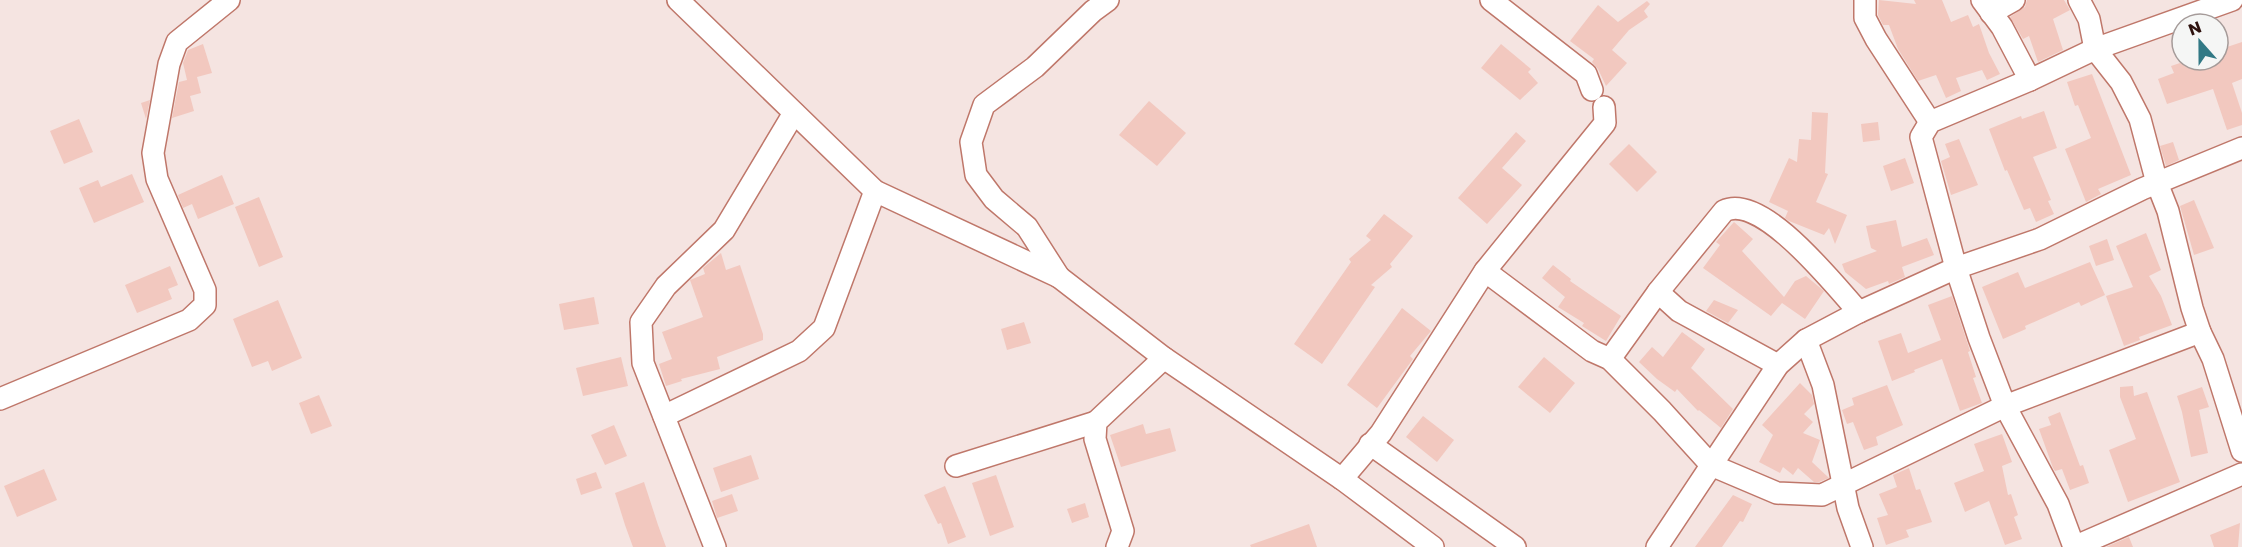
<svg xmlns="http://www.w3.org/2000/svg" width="2242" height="547" viewBox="0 0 2242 547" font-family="Poppins,sans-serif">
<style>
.building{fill:#f2c8bf}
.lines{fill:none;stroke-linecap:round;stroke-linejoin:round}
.street-casing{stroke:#bf776a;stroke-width:24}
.street{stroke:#fff;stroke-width:21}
</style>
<rect width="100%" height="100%" fill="#f5e4e1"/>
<!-- building -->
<g class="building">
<path d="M1879,0L1916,4L1914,0H1942L1951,22L1968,15L1973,27L1979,24L1989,53L2000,74L1987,80L1982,70L1956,78L1961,91L1946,98L1936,75L1918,81L1898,49L1889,25H1883L1878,15Z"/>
<path d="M2027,0H2064L2070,10L2053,19L2063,50L2038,62L2029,36L2023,39L2010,17L2025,7Z"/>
<path d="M1647,1L1650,4L1644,11L1648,17L1629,30L1612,50L1627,63L1606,86L1598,69L1592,62L1594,59L1570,41L1598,5L1618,22Z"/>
<path d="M2242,42V79L2232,83L2242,113V125L2227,130L2213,89L2167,104L2158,79L2174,73L2171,66L2189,60H2218V50Z"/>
<path d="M203,44L212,73L197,77L201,93L190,96L194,111L172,118L179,82L187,80L183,63L188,50Z"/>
<path d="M1501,44L1531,69L1528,72L1538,83L1520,100L1481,68Z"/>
<path d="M2092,74L2131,175L2098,189L2101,194L2086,202L2065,149L2091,138L2078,105L2075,106L2067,82Z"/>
<path d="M150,100L146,119L141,103Z"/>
<path d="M1149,101L1186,133L1157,166L1119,135Z"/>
<path d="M2044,111L2057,148L2033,157L2051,200L2048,201L2054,214L2036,222L2030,208L2024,210L2007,170L2005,171L1989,129L2021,116L2022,119Z"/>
<path d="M1812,112L1828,113L1825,173L1828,174L1816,202L1847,215L1835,244L1829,228L1824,235L1789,221L1785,218L1788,211L1769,202L1789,158L1797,162L1799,139L1811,140Z"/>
<path d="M79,119L93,152L64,164L50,131Z"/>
<path d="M1878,122L1880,140L1863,142L1861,124Z"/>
<path d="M1516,132L1526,141L1502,168L1522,185L1487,224L1458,198Z"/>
<path d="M1959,139L1978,185L1951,195L1941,161L1950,157L1945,144Z"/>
<path d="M2173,142L2179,160L2166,166L2160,146Z"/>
<path d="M1629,144L1657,172L1637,192L1609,164Z"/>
<path d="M1905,158L1914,183L1891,191L1883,166Z"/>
<path d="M132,174L144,202L94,223L79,188L98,180L101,187Z"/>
<path d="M222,175L234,204L198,219L192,204L183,208L178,195Z"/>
<path d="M259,197L283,257L259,267L235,207Z"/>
<path d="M2194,200L2214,248L2194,255L2180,206Z"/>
<path d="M1384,214L1413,236L1390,264L1392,267L1371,285L1375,287L1322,364L1294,344L1351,262L1349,259L1371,240L1366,236Z"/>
<path d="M1896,220L1902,247L1927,238L1934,255L1902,267L1905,277L1889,284L1888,281L1866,289L1845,272L1842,264L1877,251L1871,248L1866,226Z"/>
<path d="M1734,222L1753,239L1742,251L1784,297L1795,281L1806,276L1824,291L1805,319L1782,303L1771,316L1703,268L1720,245L1716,242Z"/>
<path d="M2146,233L2161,270L2149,276L2161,296L2172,325L2139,337L2140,340L2124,346L2106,296L2133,287L2116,246Z"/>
<path d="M2107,239L2114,260L2096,266L2089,246Z"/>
<path d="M721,253L726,270L740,265L763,334V340L717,357L720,369L681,379L682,381L666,386L659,364L672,359L662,332L703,317L690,280L705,274L703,268Z"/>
<path d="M2090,262L2105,295L2081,306L2079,302L2025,326L2026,329L2003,339L1982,287L2018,272L2025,288Z"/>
<path d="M1553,265L1571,279L1570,281L1621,316L1606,341L1582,326L1584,323L1558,307L1565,297L1542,278Z"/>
<path d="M170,266L178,285L168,289L172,299L137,313L125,285Z"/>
<path d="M1952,296L1970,351L1968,352L1976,377L1973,378L1982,403L1960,411L1942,359L1914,370L1915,372L1892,381L1878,341L1901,333L1908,353L1941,340L1928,305Z"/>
<path d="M594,297L599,324L564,330L559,304Z"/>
<path d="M278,300L302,358L272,371L268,361L252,367L233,319Z"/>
<path d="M1714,300L1738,310L1728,323L1706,311Z"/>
<path d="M1402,308L1431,331L1410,356L1413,359L1377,408L1347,385Z"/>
<path d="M1024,322L1031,343L1007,350L1001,329Z"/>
<path d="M1682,332L1705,349L1691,368L1733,409L1721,428L1699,410L1698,411L1677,389L1675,392L1657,379L1639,362L1652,347L1663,357Z"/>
<path d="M621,357L628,386L583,396L576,368Z"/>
<path d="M1544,357L1575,383L1550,413L1518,387Z"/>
<path d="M1800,383L1812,395L1814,404L1804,414L1813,422L1803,433L1820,440L1812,462L1829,478L1819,482H1814L1798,468L1793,475L1783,467L1780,473L1759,462L1773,435L1762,425Z"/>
<path d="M1887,385L1903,425L1876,437L1878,445L1864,450L1853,422L1847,424L1842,410L1854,405L1852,398Z"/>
<path d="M2133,386L2134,396L2147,392L2180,482L2128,502L2109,450L2136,439L2120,397V387Z"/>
<path d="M2202,387L2209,407L2199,410L2208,453L2191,457L2182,412L2177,396Z"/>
<path d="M319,395L332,426L311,434L299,403Z"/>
<path d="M2060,412L2080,466L2083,465L2089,483L2070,490L2062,469L2055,471L2053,468L2039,429L2051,425L2048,417Z"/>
<path d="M1423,416L1454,440L1437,462L1406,437Z"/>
<path d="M1143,424L1146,434L1170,428L1176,451L1121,467L1110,435Z"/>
<path d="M614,425L627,456L605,465L591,435Z"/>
<path d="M2002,434L2012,462L2002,466L2008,495L2011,494L2018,515L2014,517L2022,539L2005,545L1989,501L1965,512L1954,483L1984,471L1974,444Z"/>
<path d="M751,455L759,479L721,492L713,468Z"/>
<path d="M1909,468L1916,490L1920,489L1932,522L1906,530L1909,537L1886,545L1877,518L1888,515L1879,494L1897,487L1893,475Z"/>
<path d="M44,469L57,500L17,517L4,486Z"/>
<path d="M596,472L602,488L581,495L576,479Z"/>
<path d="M996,475L1014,527L990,536L972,483Z"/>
<path d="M644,482L658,525L666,547H633L625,525L615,493Z"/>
<path d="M945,486L966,537L948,544L941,523L938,524L924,495Z"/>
<path d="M732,494L738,511L717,518L712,501Z"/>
<path d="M1733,495L1752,504L1743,522L1740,521L1722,547H1695Z"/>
<path d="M1085,503L1089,517L1072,523L1067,509Z"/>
<path d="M2240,523L2238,547H2214L2210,535Z"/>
<path d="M1309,524L1317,547H1251L1250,545Z"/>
<path d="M2129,537L2133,547H2106Z"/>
</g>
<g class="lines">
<defs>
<g id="street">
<path d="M678,0L875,191L1059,277L1164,358L1342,479L1433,547"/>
<path d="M1491,0L1586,74L1592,90"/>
<path d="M1865,0V18L1876,39L1930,122"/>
<path d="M1982,0L2002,27L2030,80"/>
<path d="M2079,0L2089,19L2095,49L2121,82L2140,119L2157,183L2168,211L2192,308L2200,332L2213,359L2242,451"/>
<path d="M1991,13L2014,0"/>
<path d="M1485,271L1605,123L1604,107"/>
<path d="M1059,277L1027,227L994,199L976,175L971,142L984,105L1035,67L1093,11L1108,0"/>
<path d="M1658,292L1679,311L1778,365"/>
<path d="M1806,340L1823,385L1848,508L1862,547"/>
<path d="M1610,359L1658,292L1724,211C1762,192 1835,286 1859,312"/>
<path d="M0,399L189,320L205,305V290L157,179L153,153L169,64L177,42L229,0"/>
<path d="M664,416L799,351L824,328L875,191"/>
<path d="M1370,444L1515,547"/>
<path d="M956,466L1096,422"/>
<path d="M1342,479L1381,433L1485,271L1592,351L1610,359L1662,411L1711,465L1777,493L1822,495L2005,406L2200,332"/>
<path d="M715,547L643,363L641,322L666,286L724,230L794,113"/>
<path d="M1117,547L1123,531L1095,439L1096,422L1164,358"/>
<path d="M1657,547L1778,365L1806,340L1859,312L1956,268L2040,239L2142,189L2242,148"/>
<path d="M2074,547L2058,504L2005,406L1979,338L1956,268L1921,137L1930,122L2030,80L2095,49L2232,0"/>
<path d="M2074,547L2242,474"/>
</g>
</defs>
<!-- street casing -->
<use href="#street" class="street-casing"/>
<!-- street -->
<use href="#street" class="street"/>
</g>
<!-- north arrow -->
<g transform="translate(2200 42) rotate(339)"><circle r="28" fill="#f5f6f5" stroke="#a59b99" stroke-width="1.5"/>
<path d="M0-4.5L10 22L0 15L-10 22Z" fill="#327985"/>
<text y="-9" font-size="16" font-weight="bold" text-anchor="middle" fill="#2e120e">N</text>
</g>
</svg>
